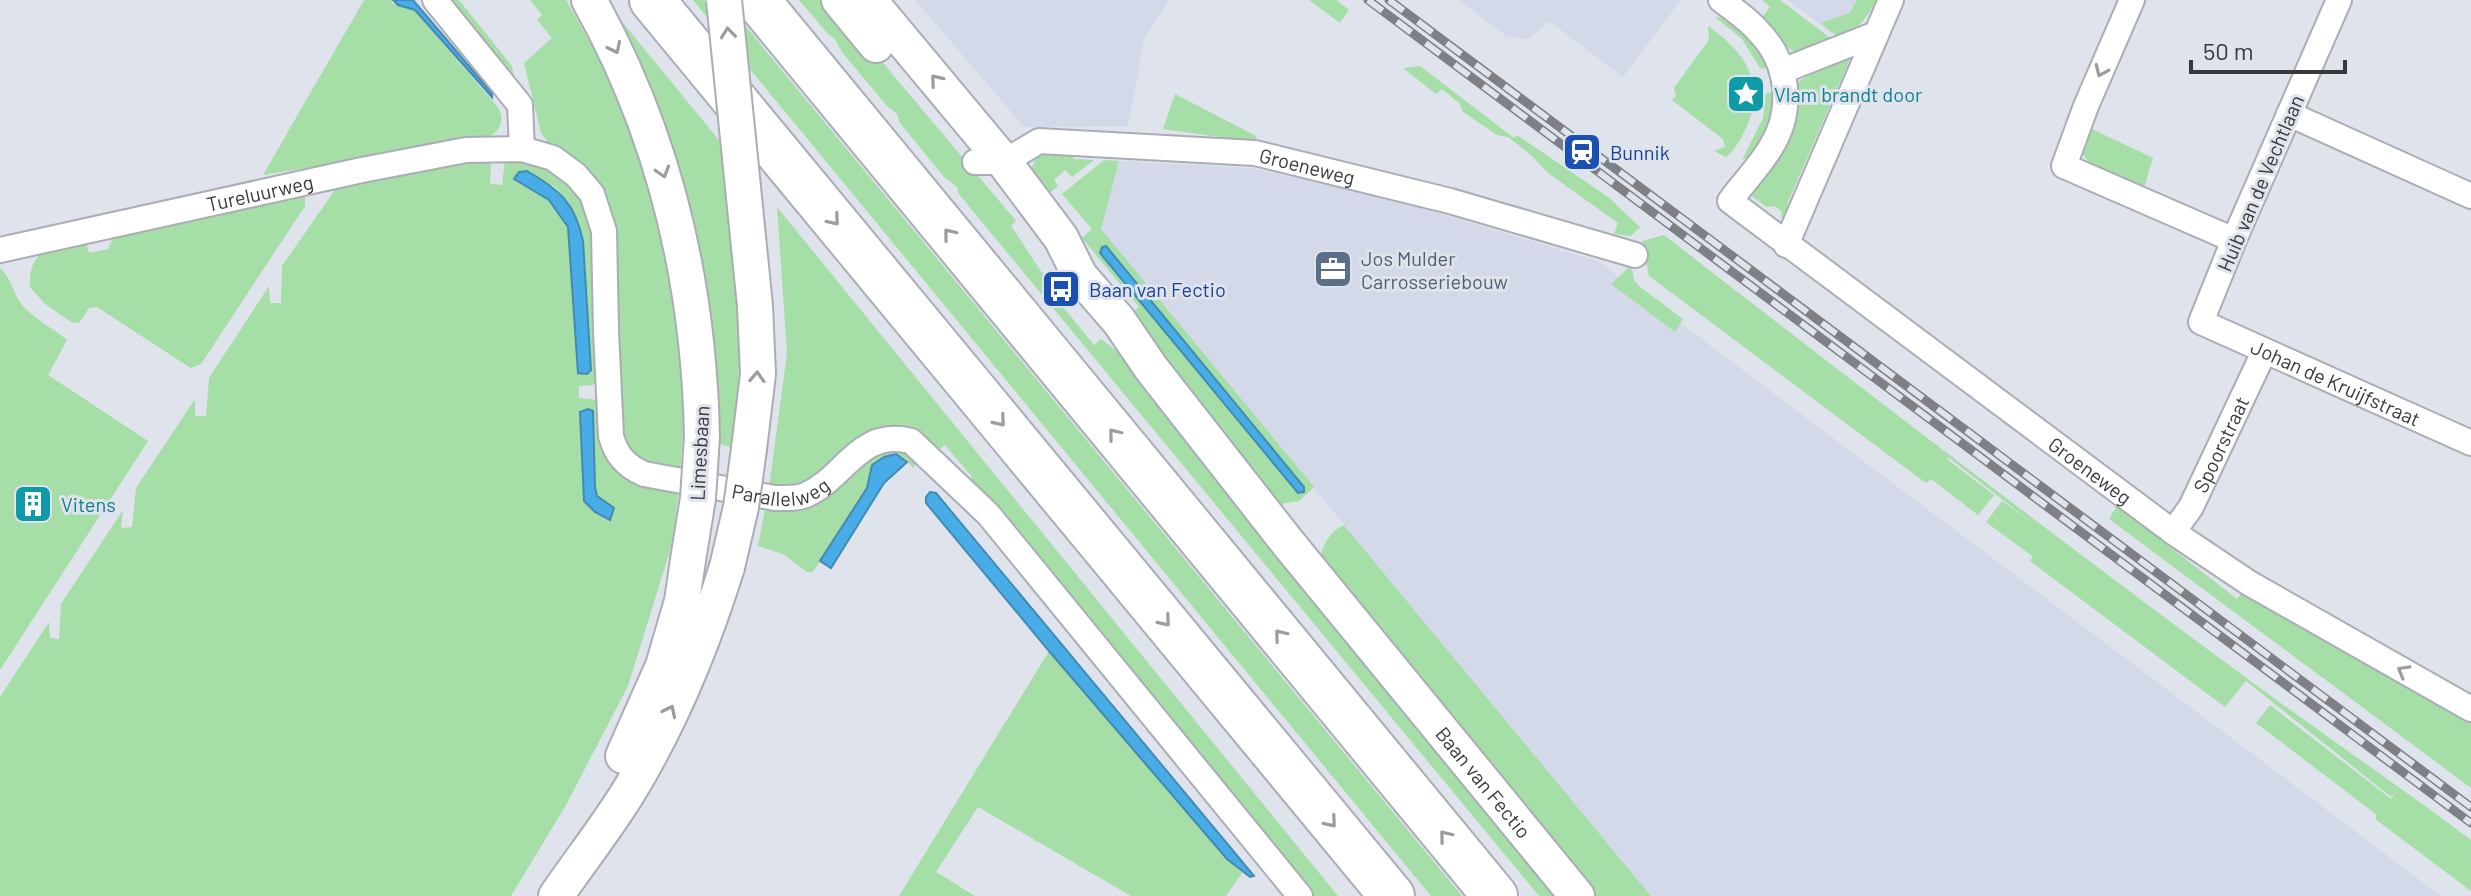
<svg xmlns="http://www.w3.org/2000/svg" width="2471" height="896" viewBox="0 0 2471 896" font-family="Barlow,sans-serif">
<style>
.built{fill:#d3d9e8}
.green{fill:#a5dea7;fill-rule:evenodd}
.water{fill:#48ade6;stroke:#438ab3;stroke-width:2}
.lines{fill:none;stroke-linecap:round;stroke-linejoin:round}
.street-casing{stroke:#aaadb5;stroke-width:28}
.secondary-casing{stroke:#aaadb5;stroke-width:38}
.highway-casing{stroke:#aaadb5;stroke-width:48}
.street{stroke:#fff;stroke-width:24}
.secondary{stroke:#fff;stroke-width:34}
.highway{stroke:#fff;stroke-width:44}
.rail-casing{stroke:#7e8085;stroke-width:9}
.rail{stroke:#dfe3eb;stroke-width:6;stroke-dasharray:18;stroke-linecap:butt}
.secondary-bridge-casing{stroke:#aaadb5;stroke-width:38;stroke-linecap:butt}
.secondary-bridge{stroke:#fff;stroke-width:34}
.oneway{stroke:#9c9c9e}
.labels{text-anchor:middle;dominant-baseline:central;stroke-width:6;stroke-linejoin:round;paint-order:stroke}
.culture-label{font-size:20px;fill:#0d838f;stroke:#dfe3eb;text-anchor:start}
.transit-label{font-size:20px;fill:#164399;stroke:#dfe3eb;text-anchor:start}
.street-label{font-size:20px;fill:#38393d;stroke:#dfe3eb}
.service-label{font-size:20px;fill:#4e5e75;stroke:#dfe3eb;text-anchor:start}
</style>
<rect width="100%" height="100%" fill="#dfe3eb"/>
<!-- built -->
<g class="built">
<path d="M915,0H1169L1144,40L1128,126L1024,127Z"/>
<path d="M1459,0H1681L1623,77L1549,21L1529,39L1507,37Z"/>
<path d="M1788,0H1870L1860,27L1831,33Z"/>
<path d="M1119,161L1251,168L1381,196L1598,261L2441,896H1651L1100,229Z"/>
</g>
<!-- green -->
<g class="green">
<path d="M364,0H391L393,4L415,11L496,105C508,121 499,133 483,140L263,175Z"/>
<path d="M447,0H459L512,66L515,83Z"/>
<path d="M530,0H566L627,108L657,171L693,430L683,434L680,472L639,462L621,437L612,225L541,133L524,63L552,38L537,20L542,15Z"/>
<path d="M693,0H724L1462,896H1431Z"/>
<path d="M799,0H830L1016,221L1011,226L1060,300L1059,302L1094,345L1101,339L1136,366L1564,896H1539L977,216L959,194L957,187L944,177L900,123L897,114L886,105L842,52L835,39L828,34Z"/>
<path d="M1309,0H1336L1349,10L1340,23Z"/>
<path d="M1762,0H1780L1837,43C1786,58 1796,56 1761,19L1770,7Z"/>
<path d="M1857,0H1876C1868,19 1856,30 1838,37L1821,23L1850,13Z"/>
<path d="M609,6L723,145L737,280L739,366L734,448L709,441Z"/>
<path d="M1715,17C1743,18 1759,46 1769,69L1760,68L1742,39Z"/>
<path d="M1708,26C1746,53 1769,86 1744,132C1739,142 1734,151 1726,157L1714,151L1725,147L1723,139L1672,100L1676,96L1674,88L1709,40Z"/>
<path d="M1851,57L1787,204L1789,212L1784,220L1782,219L1781,211L1775,206L1767,207L1746,192L1794,113L1798,82L1818,70Z"/>
<path d="M1420,66L1514,138L1517,135L1608,197L1640,227L1631,236L1614,234L1618,223L1548,173L1531,155L1508,137L1497,135L1462,111L1460,104L1442,89L1436,94L1403,68Z"/>
<path d="M1774,92C1774,115 1766,153 1742,160L1763,118L1766,93Z"/>
<path d="M1175,94L1256,136V142L1163,129Z"/>
<path d="M2092,129L2153,158L2144,188C2123,179 2090,174 2082,151Z"/>
<path d="M1046,151L1070,153L1074,159L1094,160L1072,177L1065,170L1054,180L1058,186L1040,201L1028,176L1036,158Z"/>
<path d="M485,157L491,163L490,184L502,185L505,160L539,161L576,190L593,221L598,382L593,385L579,386V398L598,400L604,438L679,489L672,544L628,686L566,805L511,896H0V697L49,622L50,638L59,639L61,604L123,510L121,528L132,527L136,488L195,399V416H206L209,378L269,286L270,303H281L282,266L337,187ZM518,183L554,186C570,203 578,219 583,241L590,370L587,374L568,227L549,200ZM593,411L595,487L597,496L614,508L608,521L595,512L583,491L580,412Z"/>
<path d="M1104,160L1119,161L1101,229L1314,487L1299,501L1273,505L1131,314L1139,307L1082,238L1092,229L1062,194Z"/>
<path d="M302,193L305,195V206L201,364L191,368L186,365L97,307L89,308L80,322L73,323L45,304L30,287C28,247 54,247 85,238L89,253L108,249L117,229Z"/>
<path d="M777,207L1338,896H1311L968,487L972,477L945,445L936,452C916,434 902,420 874,431L801,487L769,488L787,353Z"/>
<path d="M1664,235C1855,383 2047,531 2241,674C2318,731 2395,783 2471,840V891L2375,819L2377,815L2256,723L2270,705L2391,799L2397,791L2391,797L2246,681L2225,707L2030,561L2034,554L2032,556L1986,522L2002,501L2031,522L1948,457L1947,459L1994,495L1978,515L1931,479L1926,483L1649,276L1642,241Z"/>
<path d="M0,268C11,278 12,290 20,302C30,317 53,328 67,340L48,375L148,441L0,670Z"/>
<path d="M1628,268L1632,269L1634,280L1639,286L1683,319L1675,332L1611,284Z"/>
<path d="M893,449L909,452L917,462L913,468L906,459L876,461L867,488L813,572H807L783,554L758,546L766,504L875,453Z"/>
<path d="M2117,506L2237,599L2243,591L2416,692L2471,720V788L2109,519Z"/>
<path d="M1344,525L1651,896H1593L1319,561C1324,545 1328,532 1344,525Z"/>
<path d="M1049,651L1227,859L1242,873L1226,896H1131L978,807L936,872L975,896H899Z"/>
</g>
<!-- water -->
<g class="water">
<path d="M393,0H413L492,93V97L415,10L398,5Z"/>
<path d="M527,171C560,190 575,203 583,241L591,370L587,374L578,373L568,227L549,200L514,179L519,172Z"/>
<path d="M1106,246L1304,487V492L1298,493L1100,253L1102,247Z"/>
<path d="M588,409L593,411L595,487L597,496L614,508L610,520L595,512L584,501L580,412Z"/>
<path d="M896,454L907,462L884,483L831,568L820,561L867,488L872,465L884,457Z"/>
<path d="M930,492L936,493L1254,876L1250,877L1227,859L1049,651L926,503V497Z"/>
</g>
<g class="lines">
<defs>
<g id="street">
<path d="M435,0L520,105L522,149"/>
<path id="s1" d="M1721,0C1734,10 1748,19 1759,32C1789,63 1794,110 1771,147C1760,166 1743,183 1730,201L2173,532L2249,583L2471,709"/>
<path d="M2132,0L2086,106L2064,166L2234,240"/>
<path id="s2" d="M2339,0L2234,240L2201,322L2471,443"/>
<path d="M1782,71L1876,34"/>
<path d="M2289,114L2471,196"/>
<path id="s3" d="M975,162H1004L1039,141L1255,153L1450,201L1635,255"/>
<path d="M1786,245L1891,0"/>
<path id="s4" d="M0,250L362,170L466,150L522,149L553,158L576,175L592,194L604,231L606,331L611,436C616,455 626,466 644,474L775,498C786,498 796,499 806,495C846,477 859,428 911,441L988,514L1300,896"/>
<path id="s5" d="M2173,532L2191,507L2264,352"/>
</g>
<g id="secondary">
<path d="M589,0C665,136 699,281 702,437"/>
<path d="M839,0L876,45"/>
<path id="s6" d="M869,0L1004,162L1061,238L1080,276L1119,321L1151,368L1288,543L1577,896"/>
<path d="M749,449L758,374L755,306"/>
<path d="M623,756L663,666L682,601L688,560"/>
<path d="M556,896C580,861 607,827 629,791C671,722 703,644 727,567"/>
</g>
<g id="highway">
<path d="M652,0L1392,896"/>
<path d="M757,0L1495,896"/>
</g>
</defs>
<!-- street casing -->
<use href="#street" class="street-casing"/>
<!-- secondary casing -->
<use href="#secondary" class="secondary-casing"/>
<!-- highway casing -->
<use href="#highway" class="highway-casing"/>
<!-- street -->
<use href="#street" class="street"/>
<!-- secondary -->
<use href="#secondary" class="secondary"/>
<!-- highway -->
<use href="#highway" class="highway"/>
<defs>
<g id="rail">
<path d="M1368,0L2471,823"/>
<path d="M1389,0L2471,807"/>
</g>
</defs>
<!-- rail casing -->
<use href="#rail" class="rail-casing"/>
<!-- rail -->
<use href="#rail" class="rail"/>
<defs>
<g id="secondary-bridge">
<path d="M724,0L755,306"/>
<path d="M688,560L698,498L702,437"/>
<path d="M727,567L741,507L749,449"/>
</g>
</defs>
<!-- secondary-bridge casing -->
<use href="#secondary-bridge" class="secondary-bridge-casing"/>
<!-- secondary-bridge -->
<use href="#secondary-bridge" class="secondary-bridge"/>
</g>
<!-- one-way arrows -->
<defs><path id="oneway-chevron" d="M-2-3.5L2.5 0L-2 3.5" fill="none" stroke-width="1.6" stroke-linecap="round" stroke-linejoin="round" transform="scale(2)"/></defs>
<g class="oneway">
<use href="#oneway-chevron" transform="translate(728 33) rotate(-96)"/>
<use href="#oneway-chevron" transform="translate(615 48) rotate(64)"/>
<use href="#oneway-chevron" transform="translate(2101 71) rotate(114)"/>
<use href="#oneway-chevron" transform="translate(936 80) rotate(-130)"/>
<use href="#oneway-chevron" transform="translate(663 172) rotate(73)"/>
<use href="#oneway-chevron" transform="translate(834 220) rotate(50)"/>
<use href="#oneway-chevron" transform="translate(949 234) rotate(-129)"/>
<use href="#oneway-chevron" transform="translate(757 377) rotate(-87)"/>
<use href="#oneway-chevron" transform="translate(1000 421) rotate(50)"/>
<use href="#oneway-chevron" transform="translate(1114 434) rotate(-129)"/>
<use href="#oneway-chevron" transform="translate(1165 621) rotate(50)"/>
<use href="#oneway-chevron" transform="translate(1280 635) rotate(-129)"/>
<use href="#oneway-chevron" transform="translate(2403 671) rotate(-150)"/>
<use href="#oneway-chevron" transform="translate(670 711) rotate(-64)"/>
<use href="#oneway-chevron" transform="translate(1331 822) rotate(50)"/>
<use href="#oneway-chevron" transform="translate(1445 836) rotate(-129)"/>
</g>
<!-- icons -->
<defs>
<symbol id="sight-square" viewBox="-11 -11 22 22"><rect x="-9" y="-9" width="18" height="18" rx="4" fill="#0f9aa8" stroke="#dfe3eb"/><path d="M0-6L1.8-2.2L6-1.7L2.9 1.2L3.7 5.4L0 3.3L-3.7 5.4L-2.9 1.2L-6-1.7L-1.8-2.2Z" fill="#fff"/></symbol>
<symbol id="station-square" viewBox="-11 -11 22 22"><rect x="-9" y="-9" width="18" height="18" rx="4" fill="#1a4fb4" stroke="#dfe3eb"/><path d="M-3-6H3Q5-6 5-4V2Q5 4 3 4L4.5 6H3L1.5 4h-3L-3 6H-4.5L-3 4Q-5 4-5 2V-4Q-5-6-3-6ZM-3.5-4v3h7v-3ZM-3.5 1v1.5H-2V1ZM2 1v1.5H3.5V1Z" fill="#fff"/></symbol>
<symbol id="office-square" viewBox="-11 -11 22 22"><rect x="-9" y="-9" width="18" height="18" rx="4" fill="#5c6f8a" stroke="#dfe3eb"/><path d="M-6-3h4V-5.5h4V-3h4V5H-6ZM-1-4.5V-3h2v-1.5ZM-6 0V1H6V0Z" fill="#fff"/></symbol>
<symbol id="bus-square" viewBox="-11 -11 22 22"><rect x="-9" y="-9" width="18" height="18" rx="4" fill="#1a4fb4" stroke="#dfe3eb"/><path d="M-5-6H5V4H4V6H2V4H-2V6H-4V4H-5ZM-3.5-4V0h7V-4ZM-3.5 1.2v1.5H-2V1.2ZM2 1.2v1.5H3.5V1.2Z" fill="#fff"/></symbol>
<symbol id="building-square" viewBox="-11 -11 22 22"><rect x="-9" y="-9" width="18" height="18" rx="4" fill="#0f9aa8" stroke="#dfe3eb"/><path d="M-4-6H4V6H1V3H-1V6H-4ZM-2.5-4.3h1.7v1.8h-1.7ZM.8-4.3h1.7v1.8H.8ZM-2.5-1h1.7V.8h-1.7ZM.8-1h1.7V.8H.8Z" fill="#fff"/></symbol>
</defs>
<g fill-rule="evenodd">
<use href="#sight-square" x="1724" y="72" width="44" height="44"/>
<use href="#station-square" x="1560" y="130" width="44" height="44"/>
<use href="#office-square" x="1311" y="247" width="44" height="44"/>
<use href="#bus-square" x="1039" y="267" width="44" height="44"/>
<use href="#building-square" x="11" y="482" width="44" height="44"/>
</g>
<g class="labels">
<!-- culture labels -->
<g class="culture-label">
<text x="1774" y="94">Vlam brandt door</text>
<text x="61" y="504">Vitens</text>
</g>
<!-- transit labels -->
<g class="transit-label">
<text x="1610" y="152">Bunnik</text>
<text x="1089" y="289">Baan van Fectio</text>
</g>
<!-- street labels -->
<g class="street-label">
<text stroke="none"><textPath href="#s3" startOffset="340">Groeneweg</textPath></text>
<text transform="translate(2260 183) rotate(-67)">Huib van de Vechtlaan</text>
<text stroke="none"><textPath href="#s4" startOffset="266">Tureluurweg</textPath></text>
<text stroke="none"><textPath href="#s2" startOffset="498">Johan de Kruijfstraat</textPath></text>
<text stroke="none"><textPath href="#s5" startOffset="100">Spoorstraat</textPath></text>
<text transform="translate(699 453) rotate(-87)">Limesbaan</text>
<text stroke="none"><textPath href="#s1" startOffset="692">Groeneweg</textPath></text>
<text stroke="none"><textPath href="#s4" startOffset="1054">Parallelweg</textPath></text>
<text stroke="none"><textPath href="#s6" startOffset="996">Baan van Fectio</textPath></text>
</g>
<!-- service labels -->
<g class="service-label">
<text x="1361" y="258">Jos Mulder<tspan x="1361" dy="23">Carrosseriebouw</tspan></text>
</g>
</g>
<!-- scale -->
<path d="M2191 60v12h154v-12" fill="none" stroke="#38393d" stroke-width="4"/>
<text x="2203" y="60" font-size="24" fill="#38393d" stroke="#dfe3eb" stroke-width="6" paint-order="stroke">50 m</text>
</svg>
